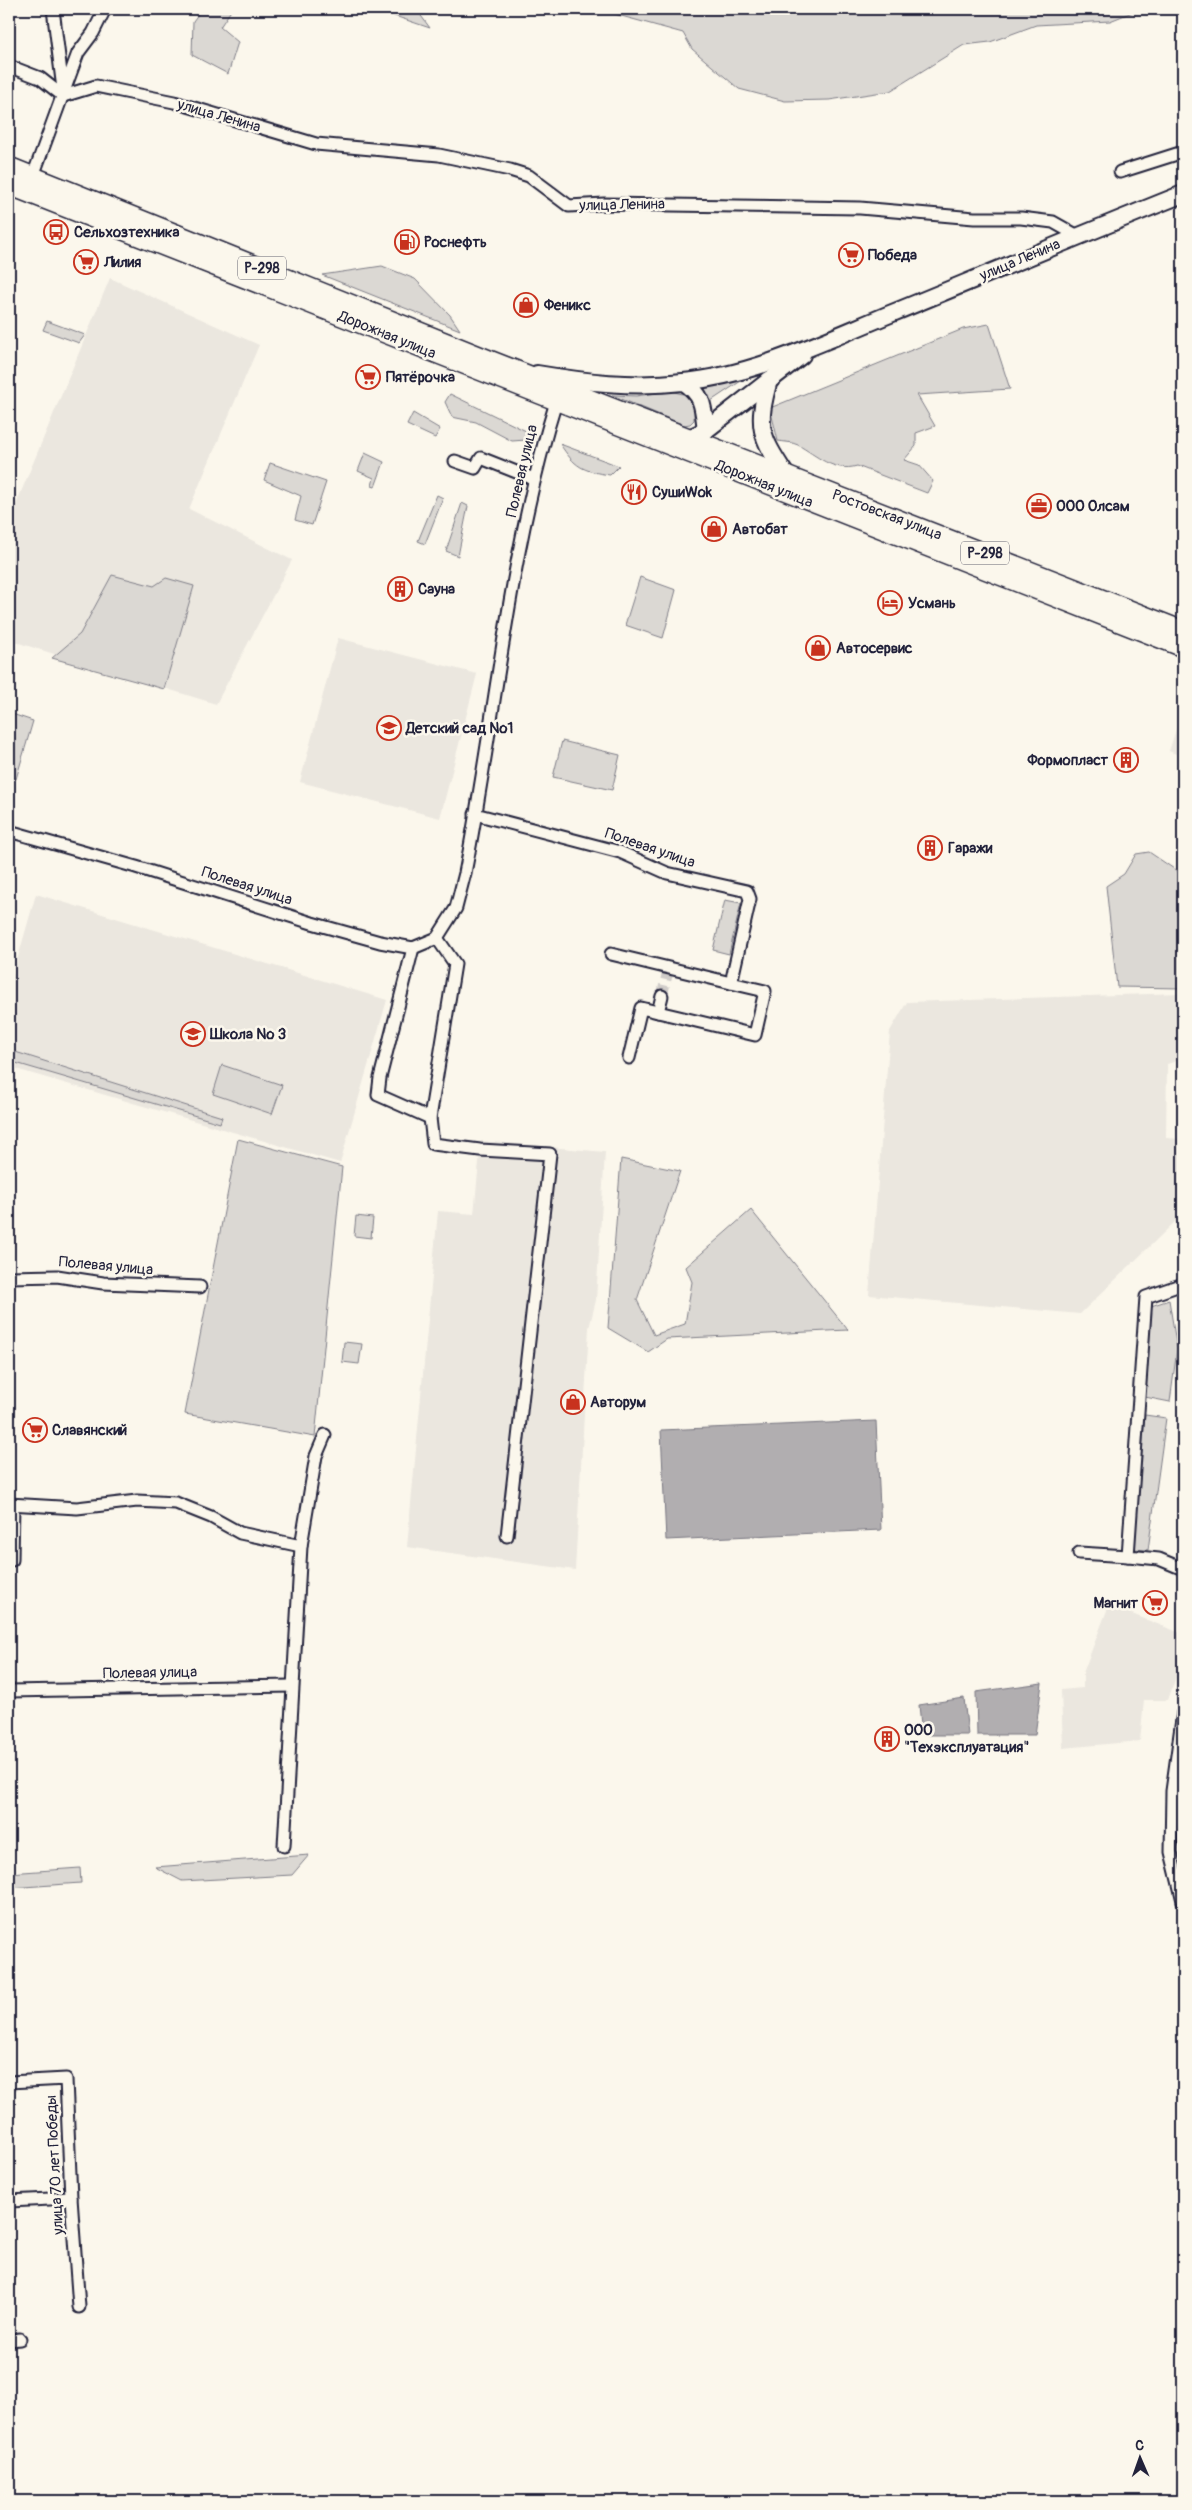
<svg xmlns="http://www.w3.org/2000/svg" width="1192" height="2510" viewBox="0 0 1192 2510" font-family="Pangolin,sans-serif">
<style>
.built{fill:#ebe7df}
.green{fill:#dbd8d3;stroke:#7e7d87}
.water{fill:#b1aeb0;stroke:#787681}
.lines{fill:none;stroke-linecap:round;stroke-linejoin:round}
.minor-tunnel{stroke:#d0ccc9;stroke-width:11;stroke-dasharray:11 5.5;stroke-linecap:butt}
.minor-casing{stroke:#22223b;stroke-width:15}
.secondary-casing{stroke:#22223b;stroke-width:20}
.trunk-casing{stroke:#22223b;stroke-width:22}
.minor{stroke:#fbf7ec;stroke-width:11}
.secondary{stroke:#fbf7ec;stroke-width:16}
.trunk{stroke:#fbf7ec;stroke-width:19}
.labels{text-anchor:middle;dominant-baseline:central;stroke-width:5;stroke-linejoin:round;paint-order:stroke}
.shield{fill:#fbf7ec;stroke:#636270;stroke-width:1}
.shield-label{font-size:14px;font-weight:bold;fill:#22223b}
.street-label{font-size:15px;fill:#22223b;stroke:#fbf7ec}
.poi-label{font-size:15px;font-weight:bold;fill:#22223b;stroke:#fbf7ec;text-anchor:start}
</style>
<rect width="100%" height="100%" fill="#fbf7ec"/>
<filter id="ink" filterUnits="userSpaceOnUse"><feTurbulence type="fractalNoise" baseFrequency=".02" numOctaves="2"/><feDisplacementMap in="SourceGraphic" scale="10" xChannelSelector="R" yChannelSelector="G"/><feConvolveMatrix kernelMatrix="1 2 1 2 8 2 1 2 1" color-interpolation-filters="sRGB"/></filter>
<g filter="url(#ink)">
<!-- built -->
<g class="built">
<path d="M110,278L259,345L189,509L292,560L216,704L9,640V521Z"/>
<path d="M338,638L477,674L440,818L300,782Z"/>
<path d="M1183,709V757L1169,751Z"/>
<path d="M36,894L387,1000L340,1163L9,1067V989Z"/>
<path d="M1181,993L1183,1059L1167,1064L1166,1138L1183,1139V1214L1080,1314L869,1295L890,1031L907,1002Z"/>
<path d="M481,1141L605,1152L596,1300L589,1328L575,1570L407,1547L438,1211L474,1214Z"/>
<path d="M1109,1605L1183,1634V1657L1168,1700H1144L1140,1741L1063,1748L1061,1690L1083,1688V1673Z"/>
</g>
<!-- green -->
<g class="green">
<path d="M202,9H232L220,27L238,42L228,74L192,55L193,21Z"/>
<path d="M374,9H416L430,28Z"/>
<path d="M596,9H1140L1110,21L1036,25L990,42L964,45L890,91L829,100L785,101L739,89L692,49L683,33Z"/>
<path d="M382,266L415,279L450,315L460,330L322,275Z"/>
<path d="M47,321L85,335L79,343L43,330Z"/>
<path d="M989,324L1010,389L917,395L935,426L916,433V446L904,460L919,465L933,481L927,493L857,466C834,473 816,455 798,445C792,442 784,442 778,441L770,408L963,329Z"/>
<path d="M753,373L708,403L706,392L700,386Z"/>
<path d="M670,391L687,395L694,403V420L690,424L684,425L612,395L636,396Z"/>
<path d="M450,394L526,431V440L512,441L476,422L452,417L445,402Z"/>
<path d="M413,413L440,429L435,438L407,425Z"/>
<path d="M560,444L619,466L610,475C582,471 575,467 560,444Z"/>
<path d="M365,453L384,462L375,487L372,486L374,478L358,471Z"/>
<path d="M270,463L326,482L312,525L295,520L301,496L264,480Z"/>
<path d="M437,495L443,498L425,544L418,541Z"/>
<path d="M462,503L468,506L458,556L446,551Z"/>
<path d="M112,575L154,586L166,578L194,586L164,689L52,658L80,634Z"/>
<path d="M640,577L676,590L663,638L625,625Z"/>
<path d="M9,713L33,721L16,779L9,777Z"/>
<path d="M562,741L620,755L612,790L553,777Z"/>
<path d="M1149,852L1183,875V988L1117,987L1106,886L1124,874L1136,854Z"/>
<path d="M725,900L741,903L729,954L713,950Z"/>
<path d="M9,1050L222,1117L220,1123L9,1061Z"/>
<path d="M222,1065L282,1085L272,1114L213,1094Z"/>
<path d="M238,1139L342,1167L315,1437L185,1414Z"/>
<path d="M621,1159L680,1171L637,1300L654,1335L685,1324L692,1282L686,1267L751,1210L848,1330L667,1339L648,1352L608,1328Z"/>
<path d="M356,1216L373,1218L371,1238L354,1236Z"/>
<path d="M1169,1300L1177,1349L1170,1402L1145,1397L1151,1306Z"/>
<path d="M344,1342L362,1344L359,1364L342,1362Z"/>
<path d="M1145,1415L1166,1418L1148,1550L1134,1549Z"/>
<path d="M309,1855L292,1875L182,1881L155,1867Z"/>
<path d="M80,1868L81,1883L9,1888V1873Z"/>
</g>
<!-- water -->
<g class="water">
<path d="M876,1421L881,1530L666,1540L661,1430Z"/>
<path d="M1042,1683L1035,1735H977L976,1692Z"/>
<path d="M964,1698L968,1735H922L919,1705Z"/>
</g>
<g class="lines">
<!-- minor-tunnel -->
<path class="minor-tunnel" d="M662,996L667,975"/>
<defs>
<g id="minor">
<path d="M53,9L63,89"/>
<path d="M9,66L40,78L63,96"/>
<path d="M63,96L96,86L174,102L316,144L439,155L510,170L529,176L569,206L604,204L860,208L974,218H1021L1053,222L1078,236"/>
<path d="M1120,172L1183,152"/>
<path d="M33,176L78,53L93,33L105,9"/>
<path d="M455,461L475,468L481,458L534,479"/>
<path d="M475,814L620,852L667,873L747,891L750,899L731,983L765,991L755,1035L641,1008L629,1058"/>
<path d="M9,831L136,867L312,923L380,942L413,948L437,938L456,908L465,873C496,716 508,555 556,402"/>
<path d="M437,938L455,964L430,1118L433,1144L480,1150L550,1154L507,1536"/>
<path d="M413,948L380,1078L378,1095L430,1118"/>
<path d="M611,954L731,983"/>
<path d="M658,1012L662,996"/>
<path d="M9,1277L57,1276L103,1283L200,1287"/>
<path d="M1183,1284L1146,1297L1128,1556L1159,1559L1183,1569"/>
<path d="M9,1504L77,1508L137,1501L176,1503L211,1517L240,1533L301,1546"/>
<path d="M1079,1553L1128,1556"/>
<path d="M12,1560L13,1504"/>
<path d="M9,1691L292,1686"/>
<path d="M1183,1712L1172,1791L1171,1852L1183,1901"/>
<path d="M284,1846L301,1546L316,1456L325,1435"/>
<path d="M9,2082L66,2079L71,2198L79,2307"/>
<path d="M9,2201L71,2198"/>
<path d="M9,2340L20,2339"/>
</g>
<g id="secondary">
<path d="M537,374C585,382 633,388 683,382C755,375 824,341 890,314C988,274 1085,233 1183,194"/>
<path d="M769,380C756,427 760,435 786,475"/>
<path d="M684,382C704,396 703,407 706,430"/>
<path d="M683,441L706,430L802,355"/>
</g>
<g id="trunk">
<path d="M9,167L494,362L1183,631"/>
<path d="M9,185L1183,647"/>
</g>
</defs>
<!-- minor casing -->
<use href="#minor" class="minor-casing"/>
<!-- secondary casing -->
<use href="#secondary" class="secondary-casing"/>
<!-- trunk casing -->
<use href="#trunk" class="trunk-casing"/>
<!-- minor -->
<use href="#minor" class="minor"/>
<!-- secondary -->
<use href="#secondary" class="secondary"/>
<!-- trunk -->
<use href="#trunk" class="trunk"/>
</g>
</g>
<!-- icons -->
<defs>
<symbol id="bus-ring" viewBox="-11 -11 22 22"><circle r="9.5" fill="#fbf7ec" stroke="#c8321e" stroke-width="1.5"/><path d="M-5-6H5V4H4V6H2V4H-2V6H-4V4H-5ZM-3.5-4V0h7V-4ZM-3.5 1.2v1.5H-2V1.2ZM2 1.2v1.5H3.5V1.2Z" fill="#c8321e"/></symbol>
<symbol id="fuel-ring" viewBox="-11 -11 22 22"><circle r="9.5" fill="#fbf7ec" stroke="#c8321e" stroke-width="1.5"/><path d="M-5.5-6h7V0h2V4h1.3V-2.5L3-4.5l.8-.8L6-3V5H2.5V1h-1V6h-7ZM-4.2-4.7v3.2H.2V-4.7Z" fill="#c8321e"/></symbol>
<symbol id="supermarket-ring" viewBox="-11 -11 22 22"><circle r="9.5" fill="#fbf7ec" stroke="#c8321e" stroke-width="1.5"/><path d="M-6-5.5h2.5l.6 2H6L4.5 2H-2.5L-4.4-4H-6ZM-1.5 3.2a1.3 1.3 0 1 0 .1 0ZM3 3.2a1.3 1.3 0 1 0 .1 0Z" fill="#c8321e"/></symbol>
<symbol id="shop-ring" viewBox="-11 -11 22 22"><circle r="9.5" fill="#fbf7ec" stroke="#c8321e" stroke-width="1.5"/><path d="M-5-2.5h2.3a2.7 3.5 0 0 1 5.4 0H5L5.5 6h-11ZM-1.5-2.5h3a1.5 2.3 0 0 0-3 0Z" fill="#c8321e"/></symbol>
<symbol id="restaurant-ring" viewBox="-11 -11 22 22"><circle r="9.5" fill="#fbf7ec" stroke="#c8321e" stroke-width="1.5"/><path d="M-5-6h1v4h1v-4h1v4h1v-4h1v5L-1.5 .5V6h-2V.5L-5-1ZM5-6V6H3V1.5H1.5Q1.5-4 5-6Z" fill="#c8321e"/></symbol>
<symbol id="office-ring" viewBox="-11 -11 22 22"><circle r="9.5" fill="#fbf7ec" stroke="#c8321e" stroke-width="1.5"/><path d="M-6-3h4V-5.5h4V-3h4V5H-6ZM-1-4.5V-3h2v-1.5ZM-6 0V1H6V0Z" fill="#c8321e"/></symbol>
<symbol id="building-ring" viewBox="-11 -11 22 22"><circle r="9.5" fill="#fbf7ec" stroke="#c8321e" stroke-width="1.5"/><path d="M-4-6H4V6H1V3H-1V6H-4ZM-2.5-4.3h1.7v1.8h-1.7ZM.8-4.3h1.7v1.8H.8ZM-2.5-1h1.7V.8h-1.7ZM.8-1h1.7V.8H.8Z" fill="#c8321e"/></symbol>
<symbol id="hotel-ring" viewBox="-11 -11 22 22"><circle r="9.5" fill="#fbf7ec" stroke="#c8321e" stroke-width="1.5"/><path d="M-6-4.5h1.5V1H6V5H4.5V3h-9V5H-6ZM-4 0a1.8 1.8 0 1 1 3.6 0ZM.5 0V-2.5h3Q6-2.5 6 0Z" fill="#c8321e"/></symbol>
<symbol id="school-ring" viewBox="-11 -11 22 22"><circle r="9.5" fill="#fbf7ec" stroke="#c8321e" stroke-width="1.5"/><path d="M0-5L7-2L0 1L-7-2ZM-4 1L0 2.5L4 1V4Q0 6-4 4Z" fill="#c8321e"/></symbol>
</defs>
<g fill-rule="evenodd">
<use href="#bus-ring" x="42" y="218" width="28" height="28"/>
<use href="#fuel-ring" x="393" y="228" width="28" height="28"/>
<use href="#supermarket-ring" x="837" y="241" width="28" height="28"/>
<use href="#supermarket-ring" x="72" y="248" width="28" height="28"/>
<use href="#shop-ring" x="512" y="291" width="28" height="28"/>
<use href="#supermarket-ring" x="354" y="363" width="28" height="28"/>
<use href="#restaurant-ring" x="620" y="478" width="28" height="28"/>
<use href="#office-ring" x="1025" y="492" width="28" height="28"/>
<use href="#shop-ring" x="700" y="515" width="28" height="28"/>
<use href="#building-ring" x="386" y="575" width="28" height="28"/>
<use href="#hotel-ring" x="876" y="589" width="28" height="28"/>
<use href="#shop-ring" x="804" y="634" width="28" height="28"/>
<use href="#school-ring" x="375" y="714" width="28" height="28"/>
<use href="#building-ring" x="1112" y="746" width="28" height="28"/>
<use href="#building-ring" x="916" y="834" width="28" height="28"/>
<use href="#school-ring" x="179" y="1020" width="28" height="28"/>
<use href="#shop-ring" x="559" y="1388" width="28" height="28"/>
<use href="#supermarket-ring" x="21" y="1416" width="28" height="28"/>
<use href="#supermarket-ring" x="1141" y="1589" width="28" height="28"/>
<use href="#building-ring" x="873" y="1725" width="28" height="28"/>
</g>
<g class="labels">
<!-- shield labels -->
<g class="shield">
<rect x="238" y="256.5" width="48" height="23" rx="4"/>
<rect x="961" y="541.5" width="48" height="23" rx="4"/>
</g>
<g class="shield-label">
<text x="262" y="268">Р-298</text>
<text x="985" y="553">Р-298</text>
</g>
<!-- street labels -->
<g class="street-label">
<text transform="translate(219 116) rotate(16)">улица Ленина</text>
<text transform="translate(622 205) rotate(-1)">улица Ленина</text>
<text transform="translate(1020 260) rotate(-23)">улица Ленина</text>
<text transform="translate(387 335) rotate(22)">Дорожная улица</text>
<text transform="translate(522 471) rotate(-77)">Полевая улица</text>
<text transform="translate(764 484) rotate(22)">Дорожная улица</text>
<text transform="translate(887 515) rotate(21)">Ростовская улица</text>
<text transform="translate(650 848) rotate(19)">Полевая улица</text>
<text transform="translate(247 886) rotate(18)">Полевая улица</text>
<text transform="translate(106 1266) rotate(5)">Полевая улица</text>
<text transform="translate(150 1673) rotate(-1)">Полевая улица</text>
<text transform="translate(55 2165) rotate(-93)">улица 70 лет Победы</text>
</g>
<!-- poi labels -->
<g class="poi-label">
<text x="74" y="232">Сельхозтехника</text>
<text x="424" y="242">Роснефть</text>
<text x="868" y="255">Победа</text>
<text x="104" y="262">Лилия</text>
<text x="544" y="305">Феникс</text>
<text x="386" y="377">Пятёрочка</text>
<text x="652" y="492">CушиWok</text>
<text x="1056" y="506">ООО Олсам</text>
<text x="732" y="529">Автобат</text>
<text x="418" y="589">Сауна</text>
<text x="908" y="603">Усмань</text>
<text x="836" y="648">Автосервис</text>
<text x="406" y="728">Детский сад №1</text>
<text x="1108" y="760" text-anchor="end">Формопласт</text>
<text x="948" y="848">Гаражи</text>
<text x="210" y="1034">Школа № 3</text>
<text x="590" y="1402">Авторум</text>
<text x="52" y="1430">Славянский</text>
<text x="1138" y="1603" text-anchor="end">Магнит</text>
<text x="904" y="1730">ООО<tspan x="904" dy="17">"Техэксплуатация"</tspan></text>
</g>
</g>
<!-- margin -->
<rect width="1192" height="2510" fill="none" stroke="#fbf7ec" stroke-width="30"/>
<rect x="15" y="15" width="1162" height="2480" fill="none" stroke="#22223b" stroke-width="2" filter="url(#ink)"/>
<!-- north arrow -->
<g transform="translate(1140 2458) rotate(358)" stroke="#fbf7ec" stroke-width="4" paint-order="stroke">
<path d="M0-4L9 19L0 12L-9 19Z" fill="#22223b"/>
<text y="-8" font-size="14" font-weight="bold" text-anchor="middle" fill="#22223b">С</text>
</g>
</svg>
